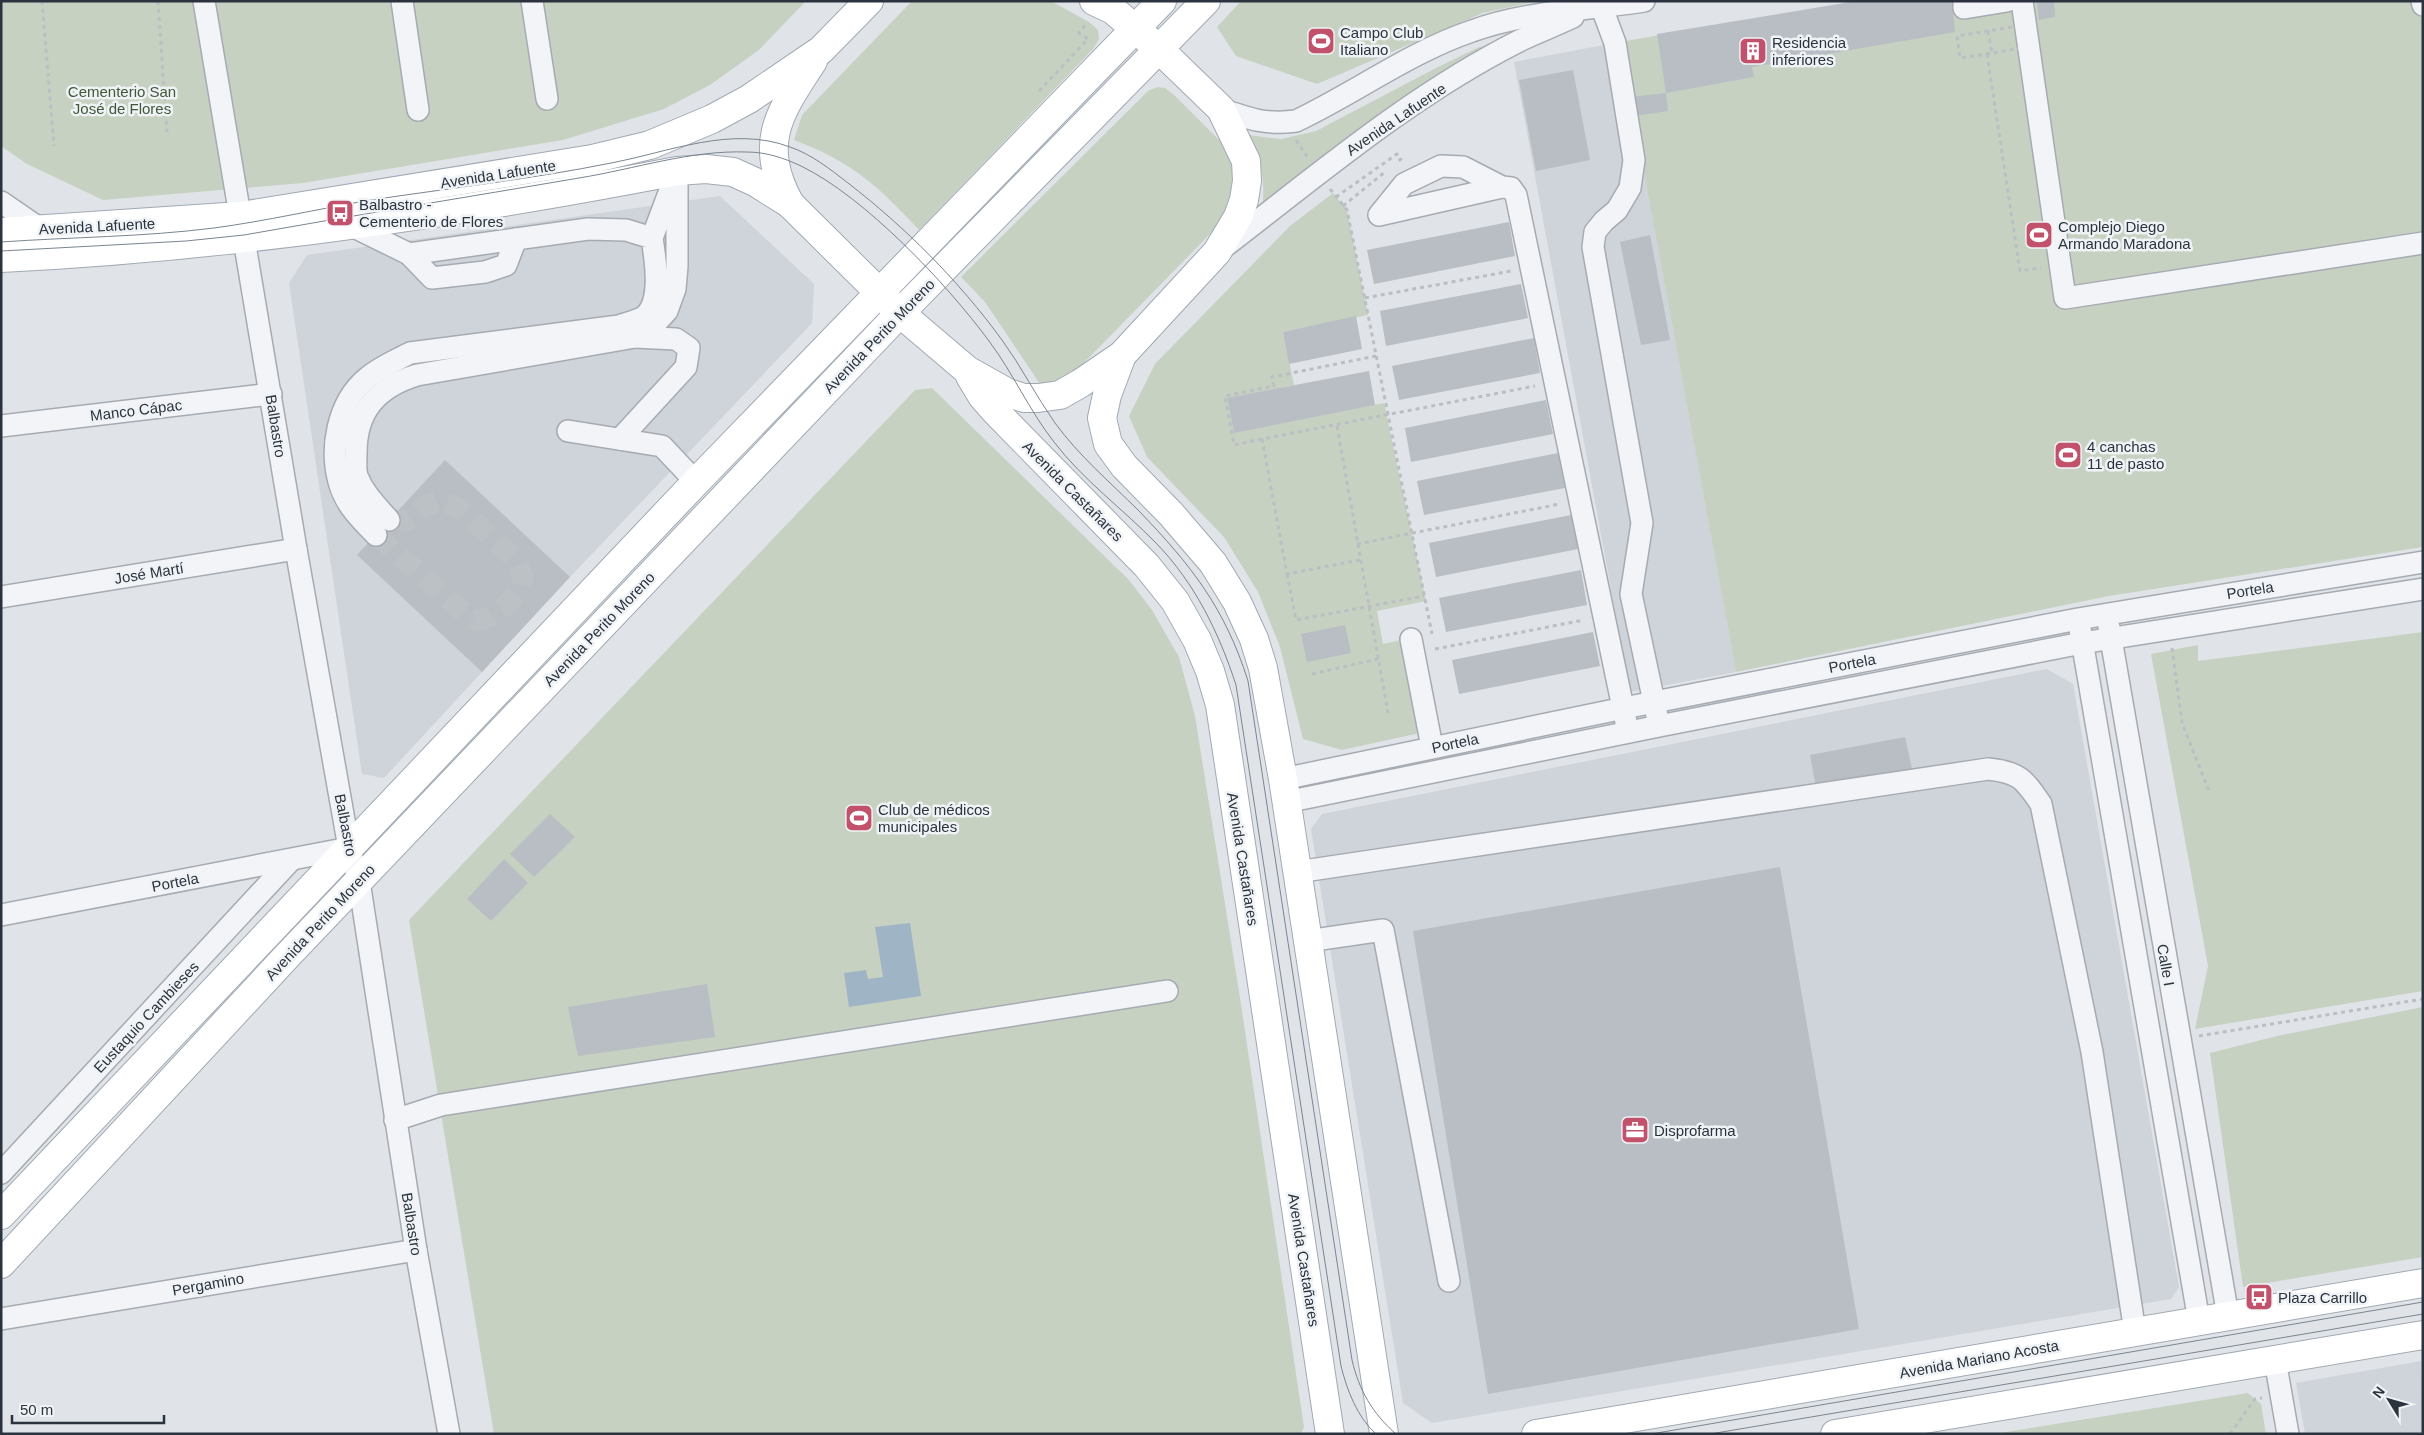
<svg xmlns="http://www.w3.org/2000/svg" width="2424" height="1435" viewBox="0 0 2424 1435" font-family="Arial,sans-serif">
<style>
.built{fill:#cfd3da}
.green{fill:#c7d1c2}
.water{fill:#9fb4c5}
.building{fill:#b8bec4}
.lines{fill:none;stroke-linecap:round;stroke-linejoin:round}
.minor-tunnel{stroke:#bcc1c6;stroke-width:21;stroke-dasharray:21 11;stroke-linecap:butt}
.minor-casing{stroke:#a6abb2;stroke-width:24}
.major-casing{stroke:#a1a9b3;stroke-width:30}
.path{stroke:#bbbec3;stroke-width:3;stroke-dasharray:4 4;stroke-linecap:butt}
.minor{stroke:#f3f4f7;stroke-width:21}
.major{stroke:#fff;stroke-width:28}
.tram{stroke:#7b8590;stroke-width:1}
.labels{text-anchor:middle;dominant-baseline:central;stroke-width:5;stroke-linejoin:round;paint-order:stroke}
.poi-label{font-size:15px;fill:#2a333e;stroke:#f0f3f6;text-anchor:start}
.park-label{font-size:15px;fill:#425839;stroke:#f0f3f6}
.street-label{font-size:15px;fill:#2a333e;stroke:#f0f3f6}
</style>
<rect width="100%" height="100%" fill="#e0e4e8"/>
<!-- built -->
<g class="built">
<path d="M1620,42L1736,672L1630,692L1514,62Z"/>
<path d="M720,196L814,284L812,323L570,577L384,778L362,774L289,283L307,255Z"/>
<path d="M2047,669L2073,684L2179,1287L2171,1299L1432,1423L1403,1403L1311,829L1322,814Z"/>
<path d="M2421,1361L2423,1434H2305L2296,1383Z"/>
</g>
<!-- green -->
<g class="green">
<path d="M1,1H806L759,50L710,85L664,109L563,140L303,183L103,200L27,164L1,146Z"/>
<path d="M912,1H1051L1089,22L1098,30L1099,39L1093,49L919,230C877,185 852,162 794,140L802,115Z"/>
<path d="M1241,1H1537L1483,13L1317,84L1236,56L1217,27Z"/>
<path d="M1857,1H2423V547L2109,596L1736,672L1620,42Z"/>
<path d="M1518,35L1262,209C1266,182 1261,158 1248,135L1281,139L1316,131L1438,67L1477,48Z"/>
<path d="M1157,87L1165,88L1173,94L1231,152L1237,168L1236,194L1213,231L1070,377L1051,384H1040L985,302L961,277L1148,91Z"/>
<path d="M1333,193L1347,210L1368,315L1283,332L1294,385L1227,399L1234,432L1384,403L1426,601L1377,611L1383,644L1401,640L1420,733L1342,750L1303,739L1280,647L1258,592L1224,537L1147,457L1129,416L1155,364L1290,226Z"/>
<path d="M932,388L1129,580L1152,610L1179,657L1195,716L1241,1004L1304,1427L1301,1434H494L409,920L915,390Z"/>
<path d="M2423,632V991L2195,1029L2208,966L2151,654L2198,645V661Z"/>
<path d="M2423,1007V1257L2243,1287L2210,1053L2277,1036Z"/>
<path d="M2248,1393L2261,1404L2266,1434H1994Z"/>
</g>
<!-- water -->
<path class="water" d="M910,923L921,996L849,1007L844,973L866,970L868,979L883,977L875,927Z"/>
<!-- building -->
<g class="building">
<path d="M1857,1H1952L1955,32L1752,67L1754,77L1666,93L1657,34Z"/>
<path d="M2037,1H2054L2055,17L2039,20Z"/>
<path d="M1573,70L1590,160L1536,171L1519,80Z"/>
<path d="M1666,93L1668,111L1634,116L1630,97Z"/>
<path d="M1509,222L1515,256L1374,284L1367,250Z"/>
<path d="M1650,235L1670,340L1641,345L1620,242Z"/>
<path d="M1521,284L1528,318L1386,346L1380,311Z"/>
<path d="M1356,316L1362,349L1289,364L1283,332Z"/>
<path d="M1534,338L1540,373L1399,400L1392,366Z"/>
<path d="M1369,371L1375,405L1234,433L1227,398Z"/>
<path d="M1546,400L1553,434L1411,462L1405,428Z"/>
<path d="M1558,453L1565,488L1424,515L1417,481Z"/>
<path d="M445,460L570,577L482,672L357,555Z"/>
<path d="M1571,515L1578,549L1436,577L1429,543Z"/>
<path d="M1581,570L1587,605L1446,632L1439,598Z"/>
<path d="M1345,625L1351,653L1307,662L1301,634Z"/>
<path d="M1593,632L1600,666L1459,694L1452,660Z"/>
<path d="M1905,737L1912,769L1816,788L1810,755Z"/>
<path d="M550,814L575,837L534,877L510,854Z"/>
<path d="M504,859L528,883L491,921L467,899Z"/>
<path d="M1780,867L1859,1329L1488,1394L1413,931Z"/>
<path d="M707,984L715,1037L578,1056L568,1007Z"/>
</g>
<g class="lines">
<!-- minor-tunnel -->
<path class="minor-tunnel" d="M376,535L465,614L476,621L489,617L503,608L520,590L523,577L515,559L459,508L441,500L425,506L406,521L389,520"/>
<defs>
<g id="minor">
<path d="M204,1L296,549L349,848L359,881L416,1250L449,1434"/>
<path d="M402,1L418,110"/>
<path d="M532,1L547,99"/>
<path d="M1964,1V8L2007,1"/>
<path d="M2022,1L2065,298L2423,243"/>
<path d="M2422,1L2423,5"/>
<path d="M1602,8L1615,43L1634,160L1630,188L1617,210L1604,221L1595,232L1593,247L1642,523L1631,594L1657,716"/>
<path d="M1221,109C1249,119 1266,125 1296,121C1355,93 1410,52 1472,31C1527,11 1586,10 1644,1"/>
<path d="M1502,187L1379,215L1404,184L1441,166L1463,167L1502,187L1511,188L1516,195L1626,722"/>
<path d="M1,202L46,233"/>
<path d="M352,226L409,254L588,229L626,230L652,238C655,258 662,297 647,314C642,320 627,323 619,326L410,353C395,361 380,367 367,378C337,403 329,450 340,485C346,505 361,520 376,535"/>
<path d="M652,238L672,185"/>
<path d="M1224,247C1319,174 1413,94 1521,40C1538,32 1556,25 1573,17"/>
<path d="M409,254L432,278L485,272L506,265L516,239"/>
<path d="M1,426L271,394"/>
<path d="M568,431L662,446L696,482"/>
<path d="M620,439L686,367L689,348L676,339L635,337"/>
<path d="M389,520C377,506 364,494 357,476C355,469 356,460 356,453C356,410 378,387 417,375L635,337L655,324L667,311L675,289L677,266V171"/>
<path d="M1,597L296,549"/>
<path d="M2109,627L2228,1316"/>
<path d="M2080,629L2199,1321"/>
<path d="M1411,639L1432,747"/>
<path d="M1283,779L1624,708L2078,619L2423,562"/>
<path d="M1286,802L1659,726L2082,643L2423,589"/>
<path d="M1297,872L1988,769C2019,772 2024,779 2041,804L2092,1052L2135,1332"/>
<path d="M1,915L349,848"/>
<path d="M1307,941L1383,930L1449,1281"/>
<path d="M395,1120L441,1105L1167,991"/>
<path d="M1,1173L290,861"/>
<path d="M1,1319L416,1250"/>
<path d="M2275,1360L2288,1434"/>
</g>
<g id="major">
<path d="M790,204C757,143 779,113 813,61"/>
<path d="M1,232L241,216L592,159L650,145L712,119L749,99L821,50L869,1"/>
<path d="M1,258C229,247 454,214 677,171L706,169L733,172L755,182L790,204L900,313L967,370L1008,393L1024,398H1038L1060,395L1081,383L1122,355L1217,252L1238,217L1244,200L1247,181L1246,161L1221,109L1159,49L1113,10L1094,1"/>
<path d="M1122,355L1107,395L1102,418L1108,444L1124,466L1171,514L1213,563L1237,602L1254,639L1263,668L1283,779L1384,1434"/>
<path d="M970,376L982,396L996,412L1147,566L1175,601L1197,640L1210,671L1220,705L1330,1434"/>
<path d="M1,1215L696,482L1162,1"/>
<path d="M1,1264L288,955L900,313L1206,1"/>
<path d="M1536,1434L2423,1283"/>
<path d="M1835,1434L2423,1335"/>
</g>
</defs>
<!-- minor casing -->
<use href="#minor" class="minor-casing"/>
<!-- major casing -->
<use href="#major" class="major-casing"/>
<!-- path -->
<g class="path">
<path d="M42,1L54,146"/>
<path d="M158,1L167,132"/>
<path d="M2019,26L2023,48L1960,58L1957,36Z"/>
<path d="M1988,31L1992,53"/>
<path d="M1987,54L2020,271L2041,268"/>
<path d="M1039,91L1088,39L1079,33L1086,24"/>
<path d="M1296,140L1308,158"/>
<path d="M1330,189L1347,210L1432,634"/>
<path d="M1336,197L1397,154L1401,159L1396,163"/>
<path d="M1343,206L1385,172"/>
<path d="M1365,298L1511,271"/>
<path d="M1337,426L1388,713"/>
<path d="M1262,439L1234,445L1225,396L1274,386L1272,377L1376,356"/>
<path d="M1357,544L1560,504"/>
<path d="M1360,560L1287,574L1262,439L1535,386"/>
<path d="M1287,574L1296,620L1424,596"/>
<path d="M2172,648L2182,723L2209,791"/>
<path d="M1435,649L1584,620"/>
<path d="M1312,674L1378,659"/>
<path d="M2199,1036L2423,999"/>
<path d="M2230,1434L2255,1399L2262,1398"/>
</g>
<!-- minor -->
<use href="#minor" class="minor"/>
<!-- major -->
<use href="#major" class="major"/>
<!-- tram -->
<g class="tram">
<path d="M1,242C72,237 143,237 214,228C266,221 318,209 371,200C451,188 532,179 611,163C669,152 732,125 790,147C811,154 830,169 848,183C905,227 959,281 1002,340C1021,366 1036,396 1055,423C1080,457 1109,481 1139,511C1191,565 1225,608 1248,681L1352,1360C1359,1390 1372,1413 1396,1434"/>
<path d="M1,251L186,241L244,235C356,215 468,197 579,178C635,169 690,150 747,152C766,152 784,158 801,166C865,197 947,284 989,341C1013,373 1029,410 1054,442C1083,480 1123,509 1156,543C1195,583 1219,633 1236,685L1341,1366C1347,1390 1357,1417 1376,1434"/>
<path d="M1651,1434L2423,1302"/>
<path d="M1710,1434L2423,1314"/>
</g>
</g>
<!-- icons -->
<defs>
<symbol id="stadium-square" viewBox="-11 -11 22 22"><rect x="-9" y="-9" width="18" height="18" rx="4" fill="#c2516b" stroke="#f0f3f6"/><path d="M0-5a6.5 5 0 1 0 0 10a6.5 5 0 1 0 0-10ZM-3.5-1.8h7v3.6h-7Z" fill="#fff"/></symbol>
<symbol id="building-square" viewBox="-11 -11 22 22"><rect x="-9" y="-9" width="18" height="18" rx="4" fill="#c2516b" stroke="#f0f3f6"/><path d="M-4-6H4V6H1V3H-1V6H-4ZM-2.5-4.3h1.7v1.8h-1.7ZM.8-4.3h1.7v1.8H.8ZM-2.5-1h1.7V.8h-1.7ZM.8-1h1.7V.8H.8Z" fill="#fff"/></symbol>
<symbol id="bus-square" viewBox="-11 -11 22 22"><rect x="-9" y="-9" width="18" height="18" rx="4" fill="#c2516b" stroke="#f0f3f6"/><path d="M-5-6H5V4H4V6H2V4H-2V6H-4V4H-5ZM-3.5-4V0h7V-4ZM-3.5 1.2v1.5H-2V1.2ZM2 1.2v1.5H3.5V1.2Z" fill="#fff"/></symbol>
<symbol id="office-square" viewBox="-11 -11 22 22"><rect x="-9" y="-9" width="18" height="18" rx="4" fill="#c2516b" stroke="#f0f3f6"/><path d="M-6-3h4V-5.5h4V-3h4V5H-6ZM-1-4.5V-3h2v-1.5ZM-6 0V1H6V0Z" fill="#fff"/></symbol>
</defs>
<g fill-rule="evenodd">
<use href="#stadium-square" x="1305" y="25" width="32" height="32"/>
<use href="#building-square" x="1737" y="35" width="32" height="32"/>
<use href="#bus-square" x="324" y="197" width="32" height="32"/>
<use href="#stadium-square" x="2023" y="219" width="32" height="32"/>
<use href="#stadium-square" x="2052" y="439" width="32" height="32"/>
<use href="#stadium-square" x="843" y="802" width="32" height="32"/>
<use href="#office-square" x="1619" y="1114" width="32" height="32"/>
<use href="#bus-square" x="2243" y="1281" width="32" height="32"/>
</g>
<g class="labels">
<!-- poi labels -->
<g class="poi-label">
<text x="1340" y="32">Campo Club<tspan x="1340" dy="17">Italiano</tspan></text>
<text x="1772" y="42">Residencia<tspan x="1772" dy="17">inferiores</tspan></text>
<text x="359" y="204">Balbastro -<tspan x="359" dy="17">Cementerio de Flores</tspan></text>
<text x="2058" y="226">Complejo Diego<tspan x="2058" dy="17">Armando Maradona</tspan></text>
<text x="2087" y="446">4 canchas<tspan x="2087" dy="17">11 de pasto</tspan></text>
<text x="878" y="809">Club de médicos<tspan x="878" dy="17">municipales</tspan></text>
<text x="1654" y="1130">Disprofarma</text>
<text x="2278" y="1297">Plaza Carrillo</text>
</g>
<!-- park labels -->
<g class="park-label">
<text x="122" y="91">Cementerio San<tspan x="122" dy="17">José de Flores</tspan></text>
</g>
<!-- street labels -->
<g class="street-label">
<text transform="translate(1396 119) rotate(-34)">Avenida Lafuente</text>
<text transform="translate(498 174) rotate(-9)">Avenida Lafuente</text>
<text transform="translate(97 226) rotate(-3)">Avenida Lafuente</text>
<text transform="translate(879 336) rotate(-46)">Avenida Perito Moreno</text>
<text transform="translate(136 410) rotate(-7)">Manco Cápac</text>
<text transform="translate(276 426) rotate(81)">Balbastro</text>
<text transform="translate(1073 491) rotate(45)">Avenida Castañares</text>
<text transform="translate(149 573) rotate(-9)">José Martí</text>
<text transform="translate(2250 590) rotate(-9)">Portela</text>
<text transform="translate(599 629) rotate(-46)">Avenida Perito Moreno</text>
<text transform="translate(1852 663) rotate(-11)">Portela</text>
<text transform="translate(1455 743) rotate(-12)">Portela</text>
<text transform="translate(346 825) rotate(79)">Balbastro</text>
<text transform="translate(1243 859) rotate(81)">Avenida Castañares</text>
<text transform="translate(175 882) rotate(-11)">Portela</text>
<text transform="translate(320 922) rotate(-47)">Avenida Perito Moreno</text>
<text transform="translate(2166 965) rotate(80)">Calle I</text>
<text transform="translate(146 1017) rotate(-47)">Eustaquio Cambieses</text>
<text transform="translate(412 1224) rotate(81)">Balbastro</text>
<text transform="translate(1304 1260) rotate(81)">Avenida Castañares</text>
<text transform="translate(208 1284) rotate(-10)">Pergamino</text>
<text transform="translate(1979 1359) rotate(-10)">Avenida Mariano Acosta</text>
</g>
</g>
<!-- border -->
<rect width="2424" height="1435" fill="none" stroke="#2a333e" stroke-width="5"/>
<!-- north arrow -->
<g transform="translate(2389 1400) rotate(307)" stroke="#f0f3f6" stroke-width="4" paint-order="stroke">
<path d="M0-4L9 19L0 12L-9 19Z" fill="#2a333e"/>
<text y="-8" font-size="14" font-weight="bold" text-anchor="middle" fill="#2a333e">N</text>
</g>
<!-- scale -->
<path d="M12 1415v8h152v-8" fill="none" stroke="#2a333e" stroke-width="2.5"/>
<text x="20" y="1415" font-size="15" fill="#2a333e" stroke="#f0f3f6" stroke-width="4" paint-order="stroke">50 m</text>
</svg>
